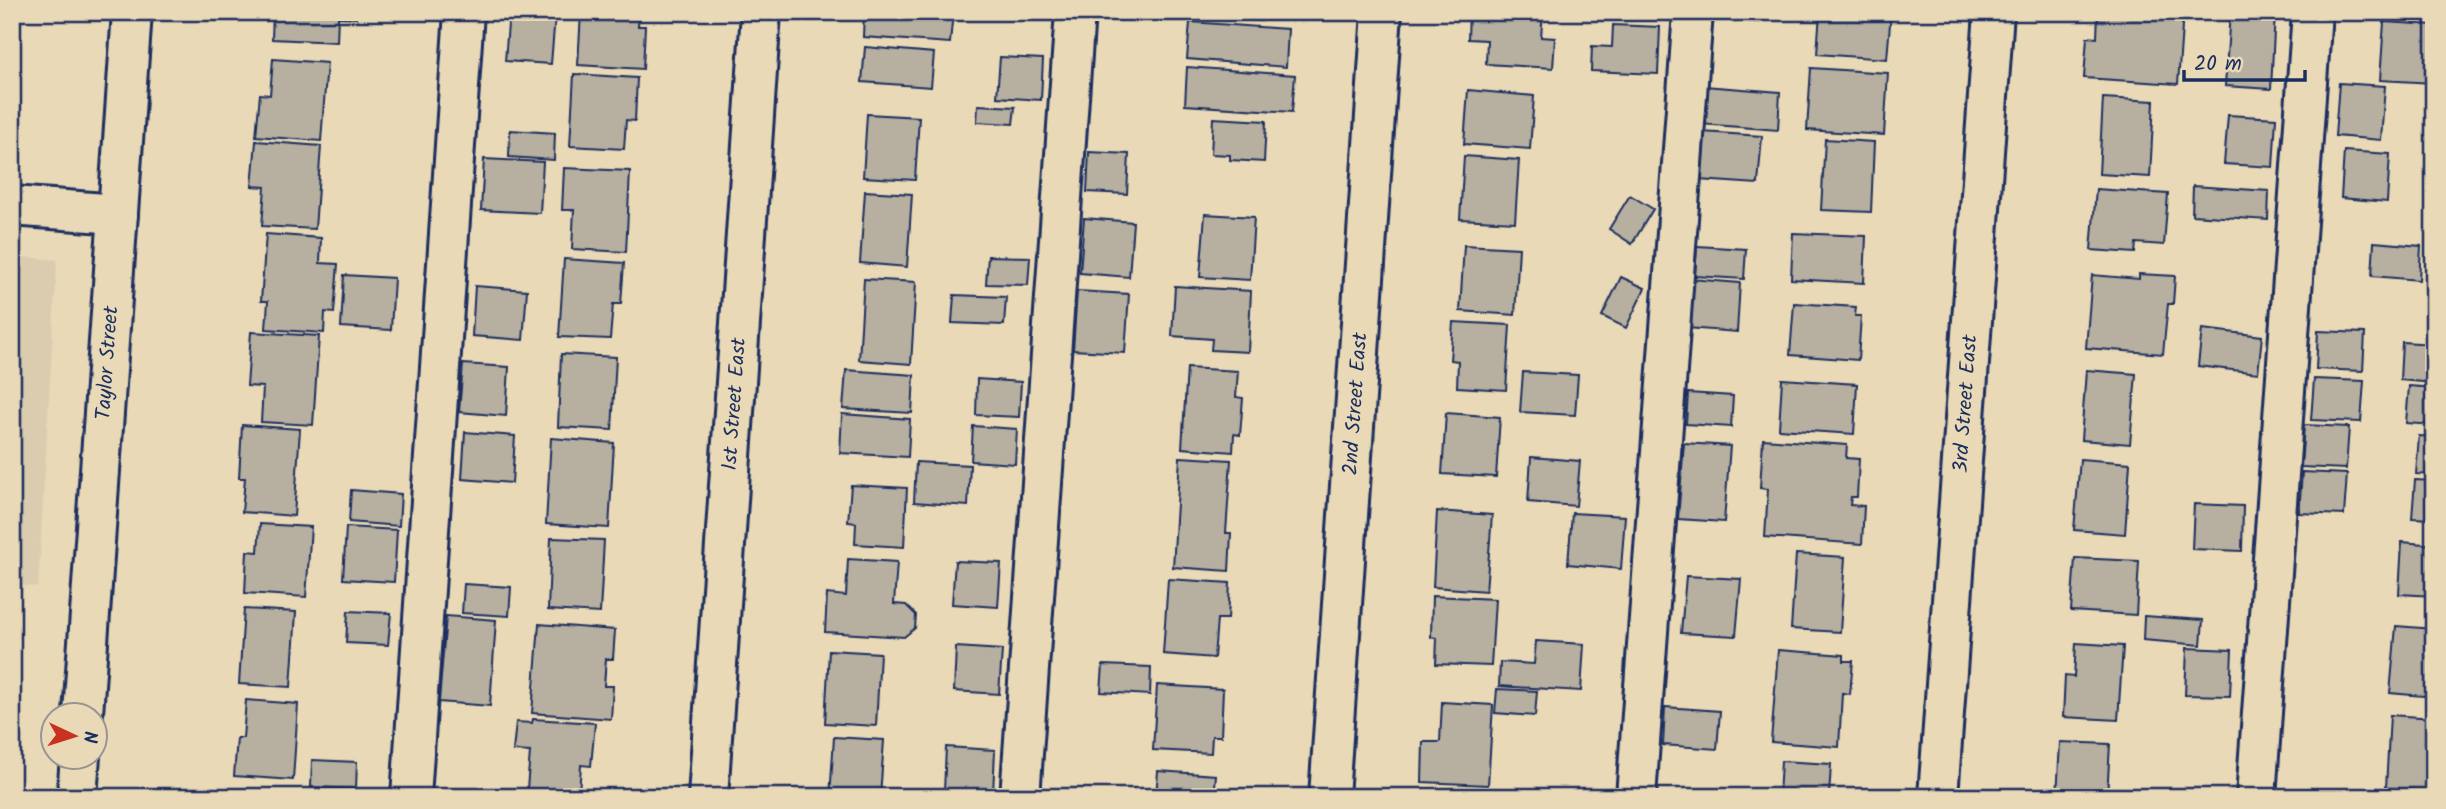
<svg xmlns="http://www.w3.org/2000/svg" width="2446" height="809" viewBox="0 0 2446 809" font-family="Kalam,sans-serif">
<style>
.built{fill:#dbccaf}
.building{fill:#b7afa0;stroke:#1b2f5e;stroke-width:2}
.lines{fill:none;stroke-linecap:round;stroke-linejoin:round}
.minor-casing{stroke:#1b2f5e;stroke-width:44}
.major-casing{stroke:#1b2f5e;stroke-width:44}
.minor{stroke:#ead9b6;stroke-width:38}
.major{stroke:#ead9b6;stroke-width:38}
.labels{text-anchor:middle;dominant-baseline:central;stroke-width:7;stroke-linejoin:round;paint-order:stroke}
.street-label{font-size:21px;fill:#1b2f5e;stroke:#ead9b6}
</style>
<rect width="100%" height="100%" fill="#ead9b6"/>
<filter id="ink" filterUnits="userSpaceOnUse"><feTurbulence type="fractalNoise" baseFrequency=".0143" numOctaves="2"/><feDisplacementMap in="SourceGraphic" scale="14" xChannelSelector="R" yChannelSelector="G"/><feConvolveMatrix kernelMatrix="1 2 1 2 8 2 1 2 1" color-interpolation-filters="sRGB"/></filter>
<g filter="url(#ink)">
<!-- built -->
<path class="built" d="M12,256L57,260L38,587L12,585Z"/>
<!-- building -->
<g class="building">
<path d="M273,12H357L356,18L338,17L337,42L272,39Z"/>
<path d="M509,12L555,16L551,64L505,61Z"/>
<path d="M581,12H639L638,26H645L643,69L578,65Z"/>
<path d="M864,12H953L950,43L863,37Z"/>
<path d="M1208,12H1263L1262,21L1208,17Z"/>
<path d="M1469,12H1543L1541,37L1555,38L1553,68L1486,64L1487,40L1468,39Z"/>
<path d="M1710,12H1760L1759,22L1709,19Z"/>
<path d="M1820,12H1891L1887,59L1817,54Z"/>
<path d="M2098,12H2183L2178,84L2084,78L2087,37L2097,38Z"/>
<path d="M2230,12H2275L2271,89L2225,86Z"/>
<path d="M1190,22L1288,29L1286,67L1187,59Z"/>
<path d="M2384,22L2434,25V83L2380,80Z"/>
<path d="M1613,25L1660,27L1658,74L1591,71L1592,46L1612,47Z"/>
<path d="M865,47L934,53L931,87L862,82Z"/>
<path d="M1000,57L1043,59L1041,100L997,97Z"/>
<path d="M273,59L327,63L321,141L256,136L260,94L270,95Z"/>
<path d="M1187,67L1295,75L1292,112L1185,105Z"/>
<path d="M1811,68L1888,73L1884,135L1807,130Z"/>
<path d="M574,74L637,78L635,121L626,120L624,149L570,146Z"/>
<path d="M2339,83L2385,86L2381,140L2335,136Z"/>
<path d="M1704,86L1780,92L1778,130L1701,124Z"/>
<path d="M1468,90L1534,96L1530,149L1464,144Z"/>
<path d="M2103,98L2154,101L2150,177L2099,174Z"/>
<path d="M978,105L1015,107L1013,124L977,122Z"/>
<path d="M867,114L919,117L915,180L863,177Z"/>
<path d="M2228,115L2276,118L2273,167L2224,164Z"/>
<path d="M1213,118L1266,121L1264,162L1230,160V155L1211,154Z"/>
<path d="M510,130L555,133L554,160L509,157Z"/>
<path d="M1702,132L1762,136L1758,184L1699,180Z"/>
<path d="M1825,139L1874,142L1871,212L1821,210Z"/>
<path d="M256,141L321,146L315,229L262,226L265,187L252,186Z"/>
<path d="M2344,151L2390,154L2387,202L2341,198Z"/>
<path d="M1089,152L1129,154L1127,194L1087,192Z"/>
<path d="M1464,156L1519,160L1515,222L1460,219Z"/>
<path d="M484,159L543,162L540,213L481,210Z"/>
<path d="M564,168L630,171L626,252L572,249L574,210H562Z"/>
<path d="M2193,186L2269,191L2268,220L2192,215Z"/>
<path d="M2096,189L2168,194L2164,245L2136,243L2135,253L2091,250Z"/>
<path d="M865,191L912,194L907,267L860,263Z"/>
<path d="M1630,195L1653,209L1632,244L1609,229Z"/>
<path d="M1205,214L1254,217L1250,280L1200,277Z"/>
<path d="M1084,218L1133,222L1129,277L1080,273Z"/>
<path d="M1793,233L1866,236L1864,283L1791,279Z"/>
<path d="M266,234L321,238L320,263L338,264L334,313L325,312L324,333L266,329L268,301H261Z"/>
<path d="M2374,242L2421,246L2419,280L2372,276Z"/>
<path d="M1464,245L1519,248L1515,315L1460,311Z"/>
<path d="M1697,246L1746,249L1744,279L1695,276Z"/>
<path d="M988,256L1030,257L1028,285L986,284Z"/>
<path d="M564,259L624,263L621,304H613L610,339L559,337Z"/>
<path d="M2429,261H2434V327H2425Z"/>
<path d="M2139,274L2175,276L2173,304H2168L2163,354L2086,348L2092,275L2139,279Z"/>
<path d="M344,275L394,278L391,330L341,327Z"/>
<path d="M1621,277L1645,288L1626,328L1602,316Z"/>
<path d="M864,279L916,282L911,364L859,360Z"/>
<path d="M1690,279L1740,283L1737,332L1687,328Z"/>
<path d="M475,286L527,290L523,340L472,336Z"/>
<path d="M1175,286L1251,291L1248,352L1211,350L1212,339L1172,336Z"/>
<path d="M1077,291L1129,294L1125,353L1073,350Z"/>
<path d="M954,295L1006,297L1004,325L952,323Z"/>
<path d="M1794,303L1856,307L1855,316H1861L1858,360L1790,355Z"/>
<path d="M1453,322L1510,325L1506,390L1457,387L1458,361L1450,360Z"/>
<path d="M2202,329L2262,336L2258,373L2198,366Z"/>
<path d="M2318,331L2365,333L2363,371L2316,369Z"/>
<path d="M251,332L319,336L313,425L261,422L263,387L247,386Z"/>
<path d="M2402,342L2434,344V383L2400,380Z"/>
<path d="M561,354L616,357L612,430L558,427Z"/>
<path d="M463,364L509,367L506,416L459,412Z"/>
<path d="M1187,368L1238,371L1236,397L1243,398L1240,435L1234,434L1233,452L1182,448Z"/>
<path d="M846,370L914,375L912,413L843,409Z"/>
<path d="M2086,370L2136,374L2130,444L2081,440Z"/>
<path d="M1523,372L1578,375L1575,415L1520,412Z"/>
<path d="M977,379L1021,382L1019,417L976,415Z"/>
<path d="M1782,379L1857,384L1854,434L1779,429Z"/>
<path d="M2314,379L2364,381L2361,422L2311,420Z"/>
<path d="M2409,386L2434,388V425L2406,423Z"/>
<path d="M1688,393L1733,396L1731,427L1686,424Z"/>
<path d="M1446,413L1500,417L1496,477L1442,474Z"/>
<path d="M842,414L910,419L908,457L840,453Z"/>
<path d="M242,425L300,429L294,516L242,512L245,478H239Z"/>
<path d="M2304,425L2349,427L2346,469L2301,467Z"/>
<path d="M973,426L1017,429L1015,464L971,461Z"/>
<path d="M465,432L515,436L512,483L462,479Z"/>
<path d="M2419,436L2434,437V475L2416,474Z"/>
<path d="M551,438L614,443L609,528L546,524Z"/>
<path d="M1763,439L1847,445L1846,458L1859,459L1857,497H1851L1850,505L1864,506L1862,544L1765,537L1768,489L1760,488Z"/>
<path d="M1684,443L1730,446L1724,522L1678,519Z"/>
<path d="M1180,457L1231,460L1226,533H1231L1229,571L1173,567Z"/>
<path d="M1531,457L1580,461L1576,506L1528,502Z"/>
<path d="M2080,459L2130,463L2125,534L2074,530Z"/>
<path d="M916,462L970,465L968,506L914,502Z"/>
<path d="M2302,472L2347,474L2344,515L2299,513Z"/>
<path d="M2415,480L2434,481V519L2412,518Z"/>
<path d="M851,485L907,488L904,547L855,544L856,523L848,522Z"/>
<path d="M351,490L401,494L399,526L349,522Z"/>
<path d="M2194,504L2243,506L2242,551L2192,549Z"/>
<path d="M1437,511L1492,515L1486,591L1433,587Z"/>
<path d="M1572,513L1625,516L1621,569L1568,564Z"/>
<path d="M260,524L311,527L306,597L245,593L247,551L258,552Z"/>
<path d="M346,527L397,530L394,582L343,579Z"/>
<path d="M551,538L604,540L600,613L548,610Z"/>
<path d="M2402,542L2434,545V596L2399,594Z"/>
<path d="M1796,554L1845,557L1840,632L1791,629Z"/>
<path d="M2075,558L2139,561L2136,615L2071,611Z"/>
<path d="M848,559L897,562L894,604L906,605L916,615L915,628L904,637L825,632L827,594L846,596Z"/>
<path d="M955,561L1001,563L998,607L952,604Z"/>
<path d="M1686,576L1741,579L1736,636L1681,633Z"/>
<path d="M1168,579L1230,583L1228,619H1217L1214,658L1163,654Z"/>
<path d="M464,584L511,587L509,616L462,613Z"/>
<path d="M1432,596L1495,599L1491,666L1436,664L1437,638L1431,637Z"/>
<path d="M244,609L296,612L291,687L239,684Z"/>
<path d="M348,611L391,613L388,645L346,643Z"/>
<path d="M446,616L496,620L490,706L439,702Z"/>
<path d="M2144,616L2203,620L2201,645L2143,640Z"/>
<path d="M539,624L615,630L613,659H606L604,686H613L611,719L532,713Z"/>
<path d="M2396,626L2434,629V697L2390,693Z"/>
<path d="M1536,641L1584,644L1581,691L1499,686L1500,662L1534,664Z"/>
<path d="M2076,643L2123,646L2118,720L2063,717L2065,676L2074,677Z"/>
<path d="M956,647L1002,650L999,694L954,691Z"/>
<path d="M2187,648L2232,650L2230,696L2185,695Z"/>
<path d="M829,650L880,653L876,726L825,723Z"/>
<path d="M1778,650L1844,655V661H1853L1850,694L1842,693L1839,747L1771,742Z"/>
<path d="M1103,665L1151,667L1150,695L1101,692Z"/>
<path d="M1157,685L1223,689L1221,736H1212L1211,753L1153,750Z"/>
<path d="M1497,689L1537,691L1535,716L1495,713Z"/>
<path d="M246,700L298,704L293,780L234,776L237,738H243Z"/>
<path d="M1442,702L1493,705L1488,785L1422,782L1423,742H1440Z"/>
<path d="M1665,707L1720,711L1717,749L1663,745Z"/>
<path d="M2390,715L2434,718V791L2386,788Z"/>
<path d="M533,719L595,723L591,766L581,765L579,793L527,789L530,752L513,751L516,722L532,723Z"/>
<path d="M834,737L884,740L880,797H830Z"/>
<path d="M2060,742L2110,744L2107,797H2057Z"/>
<path d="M946,747L995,750L993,794L944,791Z"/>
<path d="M312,760L357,762L356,789L311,787Z"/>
<path d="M1781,761L1831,764L1829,797H1779Z"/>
<path d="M1158,771L1216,775L1214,797H1156Z"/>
<path d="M2162,794L2202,797H2161Z"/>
</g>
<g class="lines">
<defs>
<g id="minor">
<path d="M12,206L118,214"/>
<path d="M411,797L464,12"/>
<path d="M708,797L761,12"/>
<path d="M1020,797L1075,12"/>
<path d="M1329,797L1382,12"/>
<path d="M1636,797L1693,12"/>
<path d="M1938,797L1994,12"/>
<path d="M2256,797L2312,12"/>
</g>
<g id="major">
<path d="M83,714L132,12"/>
<path d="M77,797L80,756"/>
</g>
</defs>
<!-- minor casing -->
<use href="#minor" class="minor-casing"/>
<!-- major casing -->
<use href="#major" class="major-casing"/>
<!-- minor -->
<use href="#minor" class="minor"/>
<!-- major -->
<use href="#major" class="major"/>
</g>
</g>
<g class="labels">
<!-- street labels -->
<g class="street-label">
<text transform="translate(108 363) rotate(-86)">Taylor Street</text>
<text transform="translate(735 404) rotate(-86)">1st Street East</text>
<text transform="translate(1356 404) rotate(-86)">2nd Street East</text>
<text transform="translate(1966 404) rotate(-86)">3rd Street East</text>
</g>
</g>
<!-- margin -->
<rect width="2446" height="809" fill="none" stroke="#ead9b6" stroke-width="42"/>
<rect x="21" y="21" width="2404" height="767" fill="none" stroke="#1b2f5e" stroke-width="2.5" filter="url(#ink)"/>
<!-- north arrow -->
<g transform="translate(74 736) rotate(94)"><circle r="33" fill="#ead9b6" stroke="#979593" stroke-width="2"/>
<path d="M0-5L12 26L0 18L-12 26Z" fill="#c8321e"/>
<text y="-10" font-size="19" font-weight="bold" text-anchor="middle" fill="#1b2f5e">N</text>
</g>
<!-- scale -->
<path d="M2184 70v10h121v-10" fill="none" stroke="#1b2f5e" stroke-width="3.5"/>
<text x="2194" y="70" font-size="21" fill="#1b2f5e" stroke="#ead9b6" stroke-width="5" paint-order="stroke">20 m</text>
</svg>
